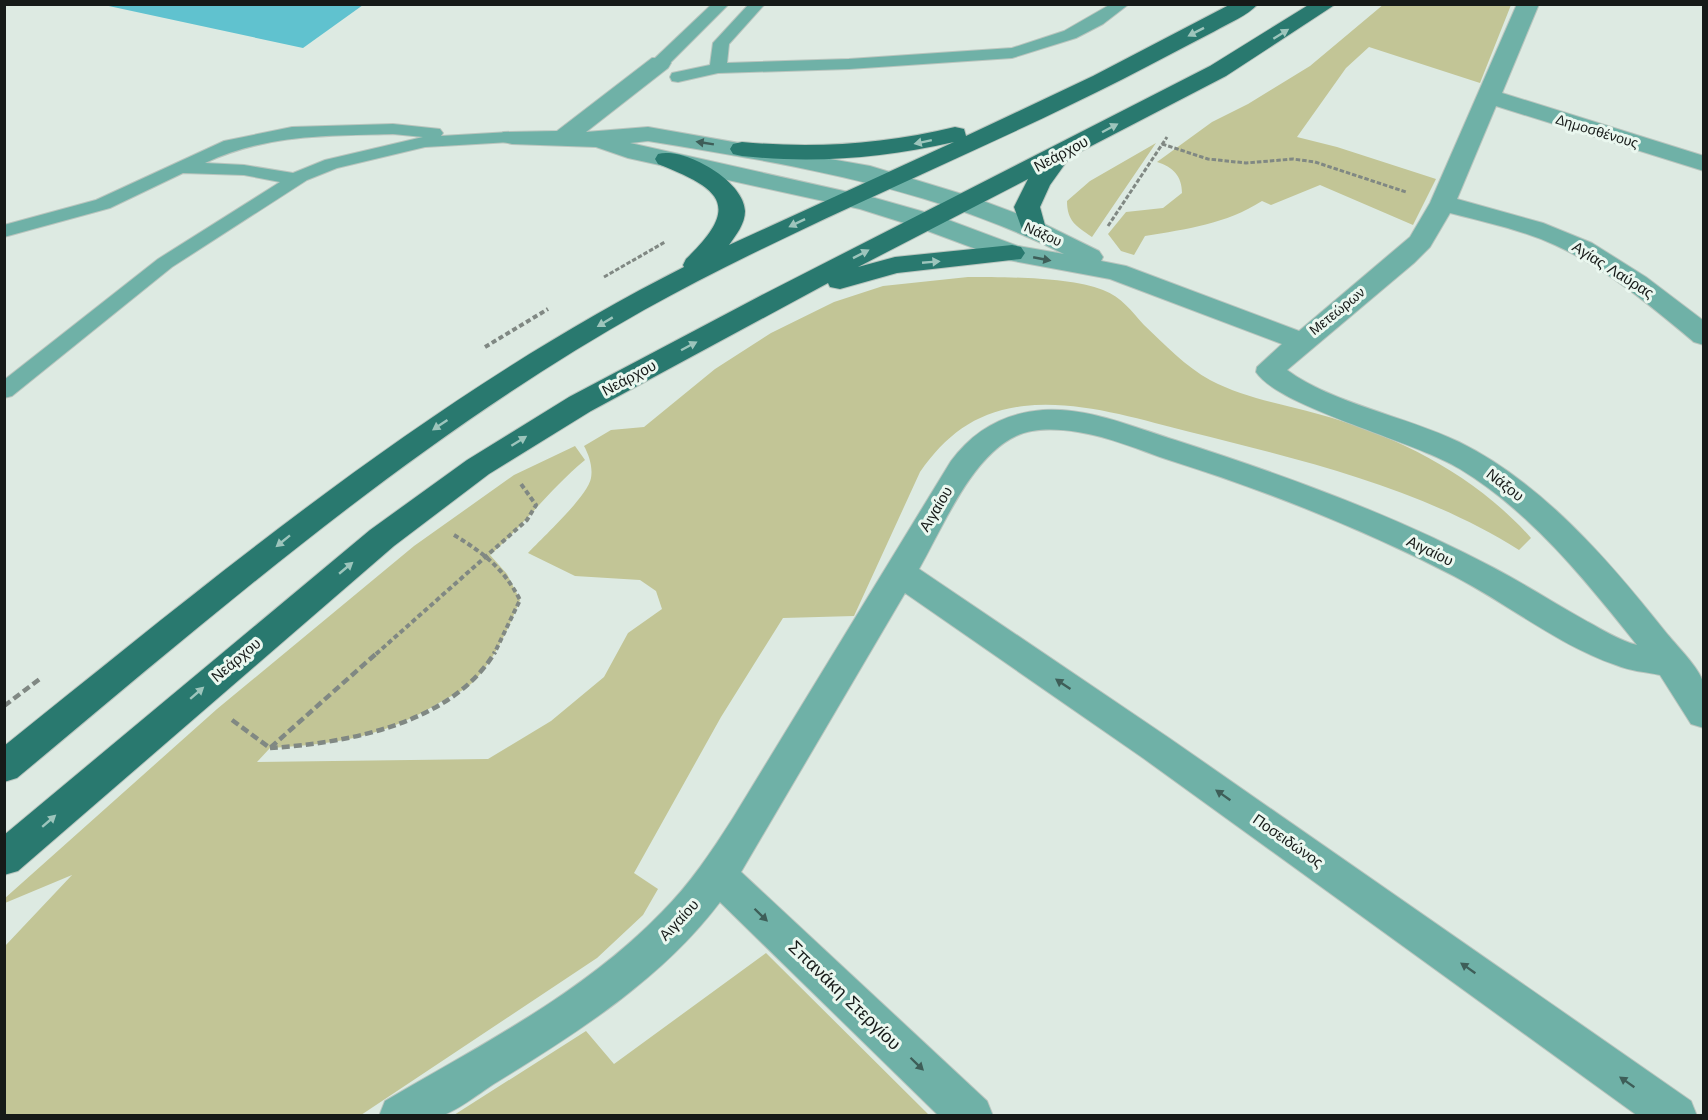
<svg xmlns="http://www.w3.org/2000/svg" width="1708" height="1120" viewBox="0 0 1708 1120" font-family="'Work Sans',sans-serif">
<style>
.green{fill:#c2c596}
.water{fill:#60c2cf}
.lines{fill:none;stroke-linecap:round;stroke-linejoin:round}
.service-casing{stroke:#b9c5be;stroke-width:2}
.minor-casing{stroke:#b9c5be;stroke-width:2}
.primary-casing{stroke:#b9c5be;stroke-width:2}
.path-far2{stroke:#808883;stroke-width:3;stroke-dasharray:4.5 2;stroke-linecap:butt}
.path-far1{stroke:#808883;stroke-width:4;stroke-dasharray:5 3;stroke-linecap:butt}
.path{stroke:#808883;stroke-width:4.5;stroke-dasharray:8 4;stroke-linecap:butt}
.service{fill:#6fb1a7;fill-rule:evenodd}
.minor{fill:#6fb1a7;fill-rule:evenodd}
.primary{fill:#29796f;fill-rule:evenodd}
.oneway{fill:#9dc5bc}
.oneway2{fill:#3e5e58}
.labels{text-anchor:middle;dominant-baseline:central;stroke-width:6;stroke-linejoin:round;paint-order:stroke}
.far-street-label{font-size:14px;fill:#161a18;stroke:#eaf7ef}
.street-label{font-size:15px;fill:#161a18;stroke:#eaf7ef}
.near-street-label{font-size:18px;fill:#161a18;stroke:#eaf7ef}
</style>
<rect width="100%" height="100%" fill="#ddeae2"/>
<!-- green -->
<g class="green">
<path d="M1384,4L1511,5L1480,83L1369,47L1346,68L1297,137L1337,147L1436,179L1413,225L1320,185L1271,205L1262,201C1226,224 1187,229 1145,236L1134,255L1121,251L1108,234L1126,212L1163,208L1182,193C1182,176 1173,167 1157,162L1212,122L1248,104L1310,66Z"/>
<path d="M1156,143L1092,237C1076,226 1067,221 1067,201L1090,181Z"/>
<path d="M968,277C1005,277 1069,277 1103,290C1122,297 1131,311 1144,325C1164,344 1186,367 1210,380C1244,398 1282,404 1318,414C1399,436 1476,476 1531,538L1519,550C1421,488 1302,460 1190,432C1137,419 1080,400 1024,406C976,412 947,434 920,472L854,616L783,618L721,717L634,873L658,889L643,915L597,958L361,1115H5V946L72,875L5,903L4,899L217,709L414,546L514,475L575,446L585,460C550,489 524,525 490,555L507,574L520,600C508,629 494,661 472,683C465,690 453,695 444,700C385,737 338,744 270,748L257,762L488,759L551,721L604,677L628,633L662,609L656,591L640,580L575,576L528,553C542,538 588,496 591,478C593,467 589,455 584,446L611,430L644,427L715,369L771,333L834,302L883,286Z"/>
<path d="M766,953L929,1115H454L586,1031L614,1064Z"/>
</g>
<!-- water -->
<path class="water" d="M104,5H363L303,48Z"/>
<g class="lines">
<defs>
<g id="service">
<path d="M712,4H729L666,67H654L652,63L654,59Z"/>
<path d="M749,4H765L729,44L727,63L849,59L1012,48L1064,31L1111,4H1129L1103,24L1076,38L1012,58L849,69L718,73L678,82L672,81L670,77L672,73L710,65L713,43Z"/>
<path d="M393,124L440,129L443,133L441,136L512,132L521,137L512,142L425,147L337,168L307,180L172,267L12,396L4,398V380L158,259L280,182L244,175L183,173L110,208L4,237V225L96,200L224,141L292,127ZM393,134L423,137L325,160L293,173L244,165L205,163C268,134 325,136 393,134Z"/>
</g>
<path id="minor" d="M1517,4H1539L1502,93L1704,156V171L1496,106L1457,199L1543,223L1592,243L1646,277L1704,321V345L1694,342C1651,306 1607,269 1555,245C1522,230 1485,222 1450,213L1430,247L1414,263L1287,370C1331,403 1408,417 1459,442C1544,484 1610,562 1668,635C1678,647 1699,668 1703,682C1707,695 1704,715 1704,728L1691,724L1660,675C1646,672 1630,671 1616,665C1558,645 1508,604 1454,576C1363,529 1267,491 1169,460C1139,450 1110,437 1078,432C1059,429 1035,427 1016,436C971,457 943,527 919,569L1169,738L1691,1101L1697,1116H1638L1143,758L905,593L741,872L987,1101L993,1116H939L720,902C662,979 578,1032 497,1082C482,1091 459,1110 443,1115C428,1120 396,1116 379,1116L385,1101C481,1045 585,992 662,912C690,884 712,851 733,818L951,461C974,430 1004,413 1043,410C1088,407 1133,427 1175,440C1284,475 1392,514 1494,568C1526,585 1556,604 1588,622C1603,630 1620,641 1637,645C1586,581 1531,512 1460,469C1415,441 1280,408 1256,372L1257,367L1282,344L1110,279L1003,259L917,227L860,209L628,158L596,147L512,144L503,142L500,137L503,132L557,131L652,58H668L671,63L668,68L586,132L648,127L870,166L975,198L1042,223L1099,251L1103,257L1101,261L1126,266L1299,331L1410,237L1430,203ZM648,141C795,165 929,187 1064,254L1018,246L935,215L875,198L630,143Z"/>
<g id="primary">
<path d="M1231,4H1258C1247,16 1229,23 1215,31C1184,47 1154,63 1123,79C965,159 799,224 644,310C416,438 218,611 17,778L4,782V746C221,572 435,393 684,267L683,265L686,259C742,205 721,189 658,164L655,159L658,154C685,147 744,181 745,211C745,224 736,235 729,245L954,142C883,158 814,164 742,156L733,154L730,149L733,144L742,142C815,149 884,144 955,127L964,129L966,136L1093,76Z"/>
<path d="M1310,4H1336L1226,76L1070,157L1050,185L1040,207L1046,229L1042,235L1033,237L1024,235L1014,207L1028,179L858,267L895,257L1012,245L1021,247L1025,253L1021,259L897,273L840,289L830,287L828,283L591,411L489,474L394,546L18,871L4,875V835L370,530L467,460L569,397L762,295L1210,66Z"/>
</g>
</defs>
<!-- service casing -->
<use href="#service" class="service-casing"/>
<!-- minor casing -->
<use href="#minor" class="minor-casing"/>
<!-- primary casing -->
<use href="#primary" class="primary-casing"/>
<!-- path-far2 -->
<g class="path-far2">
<path d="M1162,144L1208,159L1246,163L1293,159L1315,162L1406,192"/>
<path d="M1108,226L1167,137"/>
<path d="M604,277L665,242"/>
</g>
<!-- path-far1 -->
<g class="path-far1">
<path d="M485,347L548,309"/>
<path d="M454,535C484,553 504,569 520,600L494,654"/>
<path d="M376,654L527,520L536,505L521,484"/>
</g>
<!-- path -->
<g class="path">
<path d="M4,706L41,678"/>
<path d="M232,720L270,748L378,652"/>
<path d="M270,748C347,743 452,724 495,652"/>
</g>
<!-- service -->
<use href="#service" class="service"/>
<!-- minor -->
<use href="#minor" class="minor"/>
<!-- primary -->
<use href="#primary" class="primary"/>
</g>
<!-- one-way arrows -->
<defs><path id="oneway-solid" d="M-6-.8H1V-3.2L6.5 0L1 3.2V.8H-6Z" transform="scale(1.5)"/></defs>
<g class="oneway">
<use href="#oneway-solid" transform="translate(1196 32) rotate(153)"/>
<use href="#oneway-solid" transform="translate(1281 34) rotate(-32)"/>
<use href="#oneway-solid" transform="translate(1110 128) rotate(-28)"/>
<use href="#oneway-solid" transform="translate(923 142) rotate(168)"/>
<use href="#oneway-solid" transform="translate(797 223) rotate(154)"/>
<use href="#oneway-solid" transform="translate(861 254) rotate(-27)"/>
<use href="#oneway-solid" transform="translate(931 262) rotate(-5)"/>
<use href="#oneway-solid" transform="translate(605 322) rotate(149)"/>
<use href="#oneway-solid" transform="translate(689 346) rotate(-28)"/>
<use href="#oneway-solid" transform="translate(440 425) rotate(146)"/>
<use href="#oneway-solid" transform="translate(519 441) rotate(-32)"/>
<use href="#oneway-solid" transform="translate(283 541) rotate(141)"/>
<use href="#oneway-solid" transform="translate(346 568) rotate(-40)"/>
<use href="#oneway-solid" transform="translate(197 693) rotate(-41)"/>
<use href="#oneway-solid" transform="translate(49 821) rotate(-41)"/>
</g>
<g class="oneway2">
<use href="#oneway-solid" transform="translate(705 143) rotate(-171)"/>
<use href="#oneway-solid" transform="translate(1042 259) rotate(11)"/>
<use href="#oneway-solid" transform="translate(1063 684) rotate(-146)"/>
<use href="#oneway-solid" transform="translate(1223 795) rotate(-145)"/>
<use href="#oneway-solid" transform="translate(761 915) rotate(44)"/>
<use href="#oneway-solid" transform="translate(1468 968) rotate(-145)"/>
<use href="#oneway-solid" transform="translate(917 1064) rotate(44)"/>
<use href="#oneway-solid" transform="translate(1627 1082) rotate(-145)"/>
</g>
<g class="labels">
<!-- far-street labels -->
<g class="far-street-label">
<text transform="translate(1597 131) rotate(17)">Δημοσθένους</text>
<text transform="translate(1043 234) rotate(24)">Νάξου</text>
<text transform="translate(1337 311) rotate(-39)">Μετεώρων</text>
</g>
<!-- street labels -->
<g class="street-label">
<text transform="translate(1061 154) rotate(-28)">Νεάρχου</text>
<text transform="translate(1613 270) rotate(32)">Αγίας Λαύρας</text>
<text transform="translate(629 378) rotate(-28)">Νεάρχου</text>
<text transform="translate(1505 485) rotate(38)">Νάξου</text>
<text transform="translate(936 509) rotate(-59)">Αιγαίου</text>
<text transform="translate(1430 551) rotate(26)">Αιγαίου</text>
<text transform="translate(236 660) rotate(-40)">Νεάρχου</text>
<text transform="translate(1288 841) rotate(35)">Ποσειδώνος</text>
<text transform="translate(679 920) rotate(-47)">Αιγαίου</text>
</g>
<!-- near-street labels -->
<g class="near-street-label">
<text transform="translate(845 995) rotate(44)">Σπανάκη Στεργίου</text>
</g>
</g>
<!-- border -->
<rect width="1708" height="1120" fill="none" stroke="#161a18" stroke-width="12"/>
</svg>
